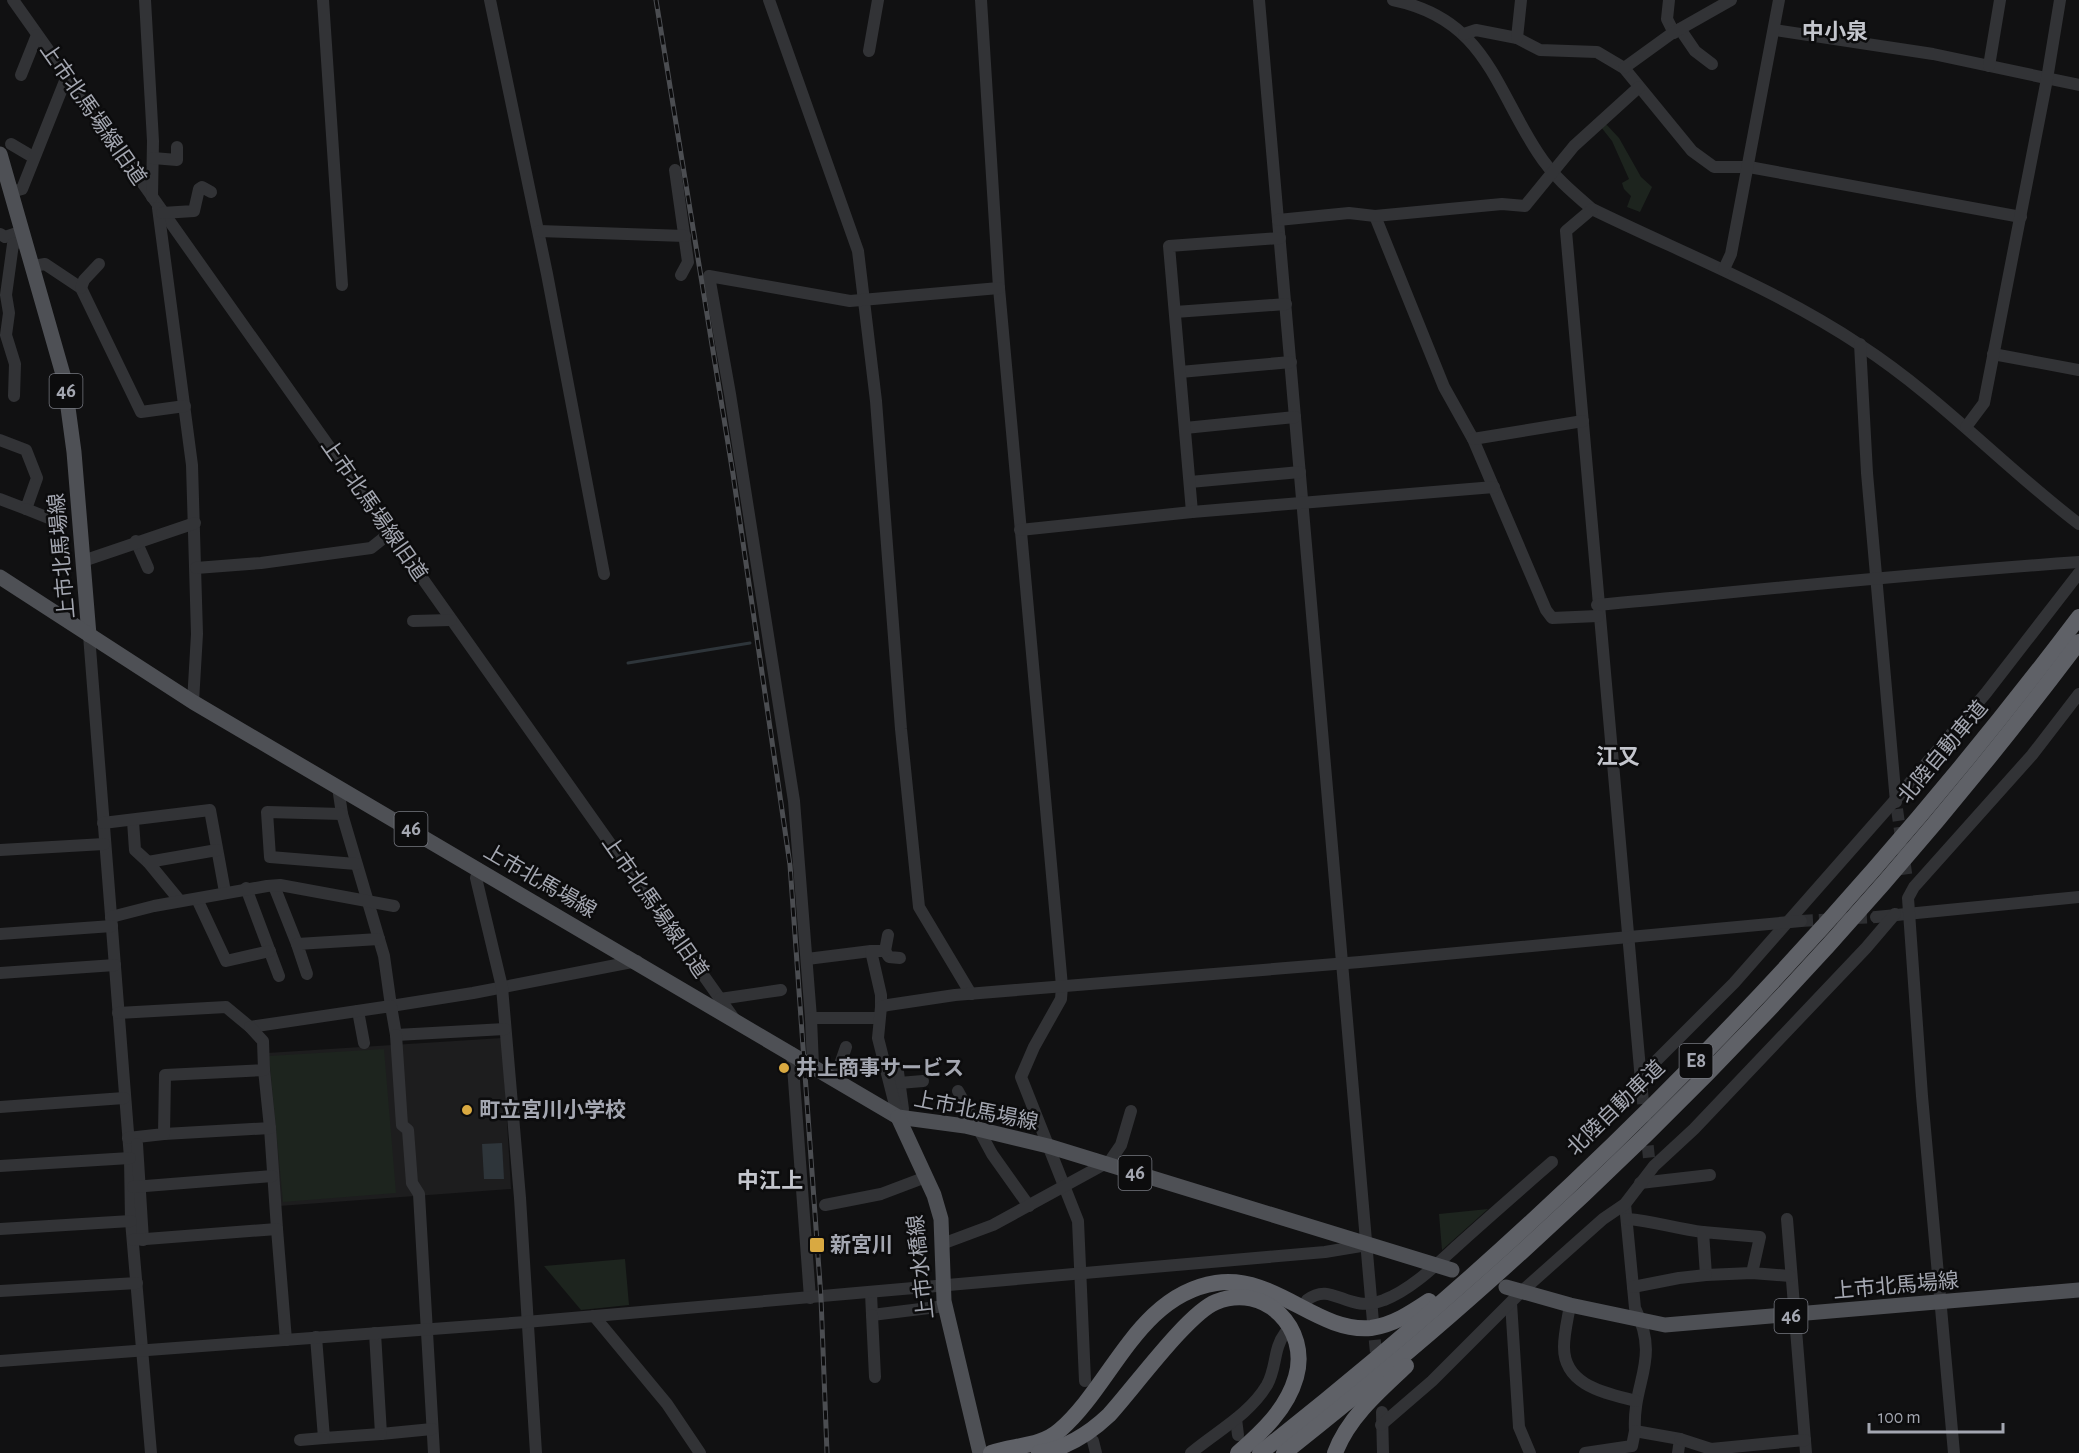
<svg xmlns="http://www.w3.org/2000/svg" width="2079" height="1453" viewBox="0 0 2079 1453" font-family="'Alegreya Sans','Noto Sans JP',sans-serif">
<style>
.built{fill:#1d1d1e}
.green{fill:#1d241e}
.water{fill:#2e353a}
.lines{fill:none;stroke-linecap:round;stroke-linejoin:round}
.stream{stroke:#2e353a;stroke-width:3}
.minor-tunnel{stroke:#2e2f32;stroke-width:12;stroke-dasharray:12 6;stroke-linecap:butt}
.minor{stroke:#323336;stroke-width:12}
.major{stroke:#4e5055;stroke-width:15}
.highway{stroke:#5f6167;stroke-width:16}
.rail-casing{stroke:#4b4d51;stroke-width:5}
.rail{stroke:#0c0c0d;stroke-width:3;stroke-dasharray:9;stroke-linecap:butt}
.poi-dot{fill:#d9a941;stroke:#0c0c0d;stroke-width:2}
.labels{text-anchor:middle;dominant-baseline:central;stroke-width:5;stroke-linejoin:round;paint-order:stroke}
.shield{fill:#0c0c0d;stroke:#767880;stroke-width:1.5}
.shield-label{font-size:20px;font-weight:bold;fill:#a4a7b1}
.street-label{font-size:21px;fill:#a4a7b1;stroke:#0c0c0d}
.poi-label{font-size:21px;font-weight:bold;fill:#a4a7b1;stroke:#0c0c0d;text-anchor:start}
.neighbourhood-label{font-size:22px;font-weight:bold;fill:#c4c6cd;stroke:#0c0c0d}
</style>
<rect width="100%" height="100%" fill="#111112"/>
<!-- built -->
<path class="built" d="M502,1038L511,1189L279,1206L267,1053Z"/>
<!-- green -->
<g class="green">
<path d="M1604,122L1619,138L1641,177L1652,187L1640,212L1627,207L1631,196L1624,189L1622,183L1629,179L1612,141L1601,127Z"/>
<path d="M384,1049L396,1193L283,1202L269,1056Z"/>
<path d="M1488,1209L1442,1250L1439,1214Z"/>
<path d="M625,1259L629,1305L581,1310L544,1266Z"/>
</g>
<!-- water -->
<path class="water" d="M502,1143L504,1179H484L482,1144Z"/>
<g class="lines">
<!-- stream -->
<path class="stream" d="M628,663L750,643"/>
<!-- minor-tunnel -->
<g class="minor-tunnel">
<path d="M1897,809L1907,880"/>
<path d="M1801,921L1876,917"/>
<path d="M1642,1092L1649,1158"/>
<path d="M1373,1322L1377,1363"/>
</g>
<!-- minor -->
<g class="minor">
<path d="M13,0L735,1020"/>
<path d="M145,0L153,141L152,197"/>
<path d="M323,0L342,285"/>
<path d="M490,0L547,274L604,574"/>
<path d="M769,0L858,251L876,401L901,729L919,907L971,994"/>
<path d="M981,0L999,288L1062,986L1061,999L1034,1047L1021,1077L1078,1221L1085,1381"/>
<path d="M1259,0L1373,1322"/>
<path d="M1393,0C1485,19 1494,86 1538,153C1552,175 1572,192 1592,209C1682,253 1776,289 1860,345C1940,397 2004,467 2079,524"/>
<path d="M1669,0L1667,19L1674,33"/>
<path d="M1680,29L1695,51L1712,64"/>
<path d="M1775,30L1933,54L2079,85"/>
<path d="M1464,34L1476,30L1517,38L1540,50L1597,52L1624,68L1692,151L1714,167H1749L2021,217"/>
<path d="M1517,38L1521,0"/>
<path d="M869,51L878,0"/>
<path d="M1989,66L2000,0"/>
<path d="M1624,68L1671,34L1731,0"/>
<path d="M21,75L37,35"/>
<path d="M11,144L33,157"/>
<path d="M153,158L177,160V147"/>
<path d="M675,170L688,262L681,275"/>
<path d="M11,192L22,189L67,76"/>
<path d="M158,208L192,465L197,634L193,702"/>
<path d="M1592,209L1566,231L1642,1092"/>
<path d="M162,213L194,211L199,189L202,187L211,192"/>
<path d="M1375,216L1444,387L1473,439L1546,610L1552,618L1598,616"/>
<path d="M1278,220L1349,213L1375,216L1502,204L1525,206L1574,146L1639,87"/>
<path d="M539,231L685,236"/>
<path d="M0,234L5,237L23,231"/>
<path d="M33,266L45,264L81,288L141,412L185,406"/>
<path d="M1724,269L1731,254L1779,0"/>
<path d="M81,288L84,280L99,264"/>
<path d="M1175,312L1286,304"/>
<path d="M1860,344L1867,473L1896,802"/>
<path d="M1993,354L2079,370"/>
<path d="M1180,372L1291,362"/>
<path d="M14,396L15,364L6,335L9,313L6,295L13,244L25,241"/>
<path d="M1966,427L1984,403L2047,79L2060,0"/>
<path d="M1185,428L1295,417"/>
<path d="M1473,439L1583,421"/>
<path d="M0,440L26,450L37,478L26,509L0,499"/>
<path d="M1190,482L1300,472"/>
<path d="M26,509L61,523"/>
<path d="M1192,512L1169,246L1280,238"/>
<path d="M1020,530L1192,512L1494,487"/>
<path d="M136,541L148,568"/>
<path d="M83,561L195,523"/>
<path d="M196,568L261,563L371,548L390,533"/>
<path d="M1597,605C1758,590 1918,573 2079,562"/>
<path d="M413,621L451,620"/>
<path d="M89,635L130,1158L131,1221L151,1453"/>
<path d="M338,787L342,814L384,956L391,1006L473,993L637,961"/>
<path d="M342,814L267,812L270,857L356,864"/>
<path d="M133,821L135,850L148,862"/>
<path d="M103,823L210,810L225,892"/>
<path d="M0,850L104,844"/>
<path d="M479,869L476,878L502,987L520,1198L536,1453"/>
<path d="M274,886L297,944"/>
<path d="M246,888L279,976"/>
<path d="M197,899L226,961L270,951"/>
<path d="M180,901L148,862L217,850"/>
<path d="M111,917L154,906L267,886L280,885L394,906"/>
<path d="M1876,917L2079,897"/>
<path d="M0,934L112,926"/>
<path d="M885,951L889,957L900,958"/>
<path d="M807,959L871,951"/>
<path d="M0,973L115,965"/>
<path d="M307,974L297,944L379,939"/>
<path d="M720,999L781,990"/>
<path d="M881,1007V995L871,951H885L888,935"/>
<path d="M358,1011L364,1043"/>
<path d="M118,1013L226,1007L250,1027L391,1006L396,1035L505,1029"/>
<path d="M811,1018L794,801L730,394L709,276L850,301L999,288"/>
<path d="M396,1035L402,1125L408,1130L412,1183L419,1194L434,1453"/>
<path d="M792,1053L810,1298"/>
<path d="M813,1066L811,1018H879"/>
<path d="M898,1072L903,1109"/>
<path d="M1641,1076L1734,983L1896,799L1986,693L2079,573"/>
<path d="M835,1079L846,1047"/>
<path d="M899,1083L923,1081"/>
<path d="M958,1091L992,1154L1029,1206"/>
<path d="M0,1107L124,1098"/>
<path d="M898,1117L878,1038L881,1007L888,1005L955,995L1360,962L1801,921"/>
<path d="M270,1128L277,1229"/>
<path d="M164,1134L270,1128L264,1070"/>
<path d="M128,1138L164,1134L165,1075L264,1070L263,1041L250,1027"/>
<path d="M137,1144L143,1240"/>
<path d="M0,1166L130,1158"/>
<path d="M1640,1183L1710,1175"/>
<path d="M133,1187L272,1176"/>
<path d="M1625,1204L1635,1308C1661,1361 1632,1381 1635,1431L1680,1439L1678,1453"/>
<path d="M825,1205L881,1194L926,1177"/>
<path d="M1627,1219C1654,1221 1677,1229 1703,1232"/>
<path d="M1787,1219L1806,1453"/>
<path d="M0,1229L131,1221"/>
<path d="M133,1240L277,1229L286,1340"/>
<path d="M942,1244L993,1225L1110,1161L1121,1145L1131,1111"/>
<path d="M1752,1273L1706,1275L1703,1232L1760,1237L1752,1273L1790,1276"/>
<path d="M1633,1287L1679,1278L1706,1275"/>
<path d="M0,1291L137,1283"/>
<path d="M871,1293L872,1315L945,1306"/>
<path d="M1307,1300C1333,1280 1347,1315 1384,1300C1411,1290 1437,1264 1458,1245C1489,1217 1520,1190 1552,1162"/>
<path d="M1511,1303L1519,1427L1530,1453"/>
<path d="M1570,1305C1568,1318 1564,1333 1564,1347C1564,1386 1606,1393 1636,1401"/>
<path d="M872,1315L875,1377"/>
<path d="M594,1316L667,1404L700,1453"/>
<path d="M375,1333L381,1434L432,1429"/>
<path d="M316,1337L324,1438L381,1434"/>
<path d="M0,1361L526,1322L1325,1252L1367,1245"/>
<path d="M1382,1412L1383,1453"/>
<path d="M1236,1419L1238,1435"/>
<path d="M1381,1425L1432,1381L1521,1292L1603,1219L1625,1204L1654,1166L1694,1129L1866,948L1895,914"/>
<path d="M1680,1439L1711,1449L1805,1440"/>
<path d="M300,1440L324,1438"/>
<path d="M1093,1441L1096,1453"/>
<path d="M1191,1453C1217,1431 1249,1415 1267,1385C1277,1367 1273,1349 1285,1333"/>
<path d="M1585,1453L1632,1446L1635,1431"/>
<path d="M1954,1453L1922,1096L1908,898L1914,887L2032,755L2079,694"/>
</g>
<!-- major -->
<g class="major">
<path d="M0,154L64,378L74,452L89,635"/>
<path d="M0,577L193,702L898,1117L965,1126L1048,1146L1452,1270"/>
<path d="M898,1117L934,1195L941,1219L944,1301L980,1453"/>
<path d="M1506,1287L1570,1305L1665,1325L2079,1290"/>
</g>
<!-- highway -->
<g class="highway">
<path d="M991,1453C1014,1445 1041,1447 1060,1430C1112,1385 1138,1295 1216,1283C1275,1274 1317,1333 1371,1328C1393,1325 1411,1313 1429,1301"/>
<path d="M1039,1453C1067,1448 1089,1434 1109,1415C1133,1389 1188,1313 1216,1302C1265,1282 1310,1329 1296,1377C1287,1409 1262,1432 1238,1453"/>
<path d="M1260,1453C1567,1212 1844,928 2079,617"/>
<path d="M1284,1453C1347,1403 1409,1352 1469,1299C1693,1102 1900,880 2079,642"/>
<path d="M1335,1453C1348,1418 1379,1391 1406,1366"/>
</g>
<defs>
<path id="rail" d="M656,0L733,474L790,865L821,1298L827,1453"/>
</defs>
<!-- rail casing -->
<use href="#rail" class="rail-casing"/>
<!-- rail -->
<use href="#rail" class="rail"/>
</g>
<!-- markers -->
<g class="poi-dot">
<circle cx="784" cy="1068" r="6"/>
<circle cx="467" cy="1110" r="6"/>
<rect x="809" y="1237" width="16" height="16" rx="3"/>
</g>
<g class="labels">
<!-- shield labels -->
<g class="shield">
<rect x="49.5" y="374" width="33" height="34" rx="4.5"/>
<rect x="394.5" y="812" width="33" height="34" rx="4.5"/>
<rect x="1679.5" y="1044" width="33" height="34" rx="4.5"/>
<rect x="1118.5" y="1156" width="33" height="34" rx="4.5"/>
<rect x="1774.5" y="1299" width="33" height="34" rx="4.5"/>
</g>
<g class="shield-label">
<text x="66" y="391">46</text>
<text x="411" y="829">46</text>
<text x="1696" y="1061">E8</text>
<text x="1135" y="1173">46</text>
<text x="1791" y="1316">46</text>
</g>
<!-- street labels -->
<g class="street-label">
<text transform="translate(93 114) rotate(55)">上市北馬場線旧道</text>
<text transform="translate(374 510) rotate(55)">上市北馬場線旧道</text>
<text transform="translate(62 556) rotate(-95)">上市北馬場線</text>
<text transform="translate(1943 752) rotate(-50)">北陸自動車道</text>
<text transform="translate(540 881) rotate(30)">上市北馬場線</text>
<text transform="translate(655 907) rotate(55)">上市北馬場線旧道</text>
<text transform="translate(1616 1108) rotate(-44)">北陸自動車道</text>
<text transform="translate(976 1111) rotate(11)">上市北馬場線</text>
<text transform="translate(921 1267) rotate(-96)">上市水橋線</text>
<text transform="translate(1896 1286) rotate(-5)">上市北馬場線</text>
</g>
<!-- poi labels -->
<g class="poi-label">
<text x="796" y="1068">井上商事サービス</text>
<text x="479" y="1110">町立宮川小学校</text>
<text x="830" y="1245">新宮川</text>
</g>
<!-- neighbourhood labels -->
<g class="neighbourhood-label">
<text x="1835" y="32">中小泉</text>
<text x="1618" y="757">江又</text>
<text x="770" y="1181">中江上</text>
</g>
</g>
<!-- scale -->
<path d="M1869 1423v9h134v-9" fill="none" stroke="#a4a7b1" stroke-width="3"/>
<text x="1878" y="1423" font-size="18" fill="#a4a7b1" stroke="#0c0c0d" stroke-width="4.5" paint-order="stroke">100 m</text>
</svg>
